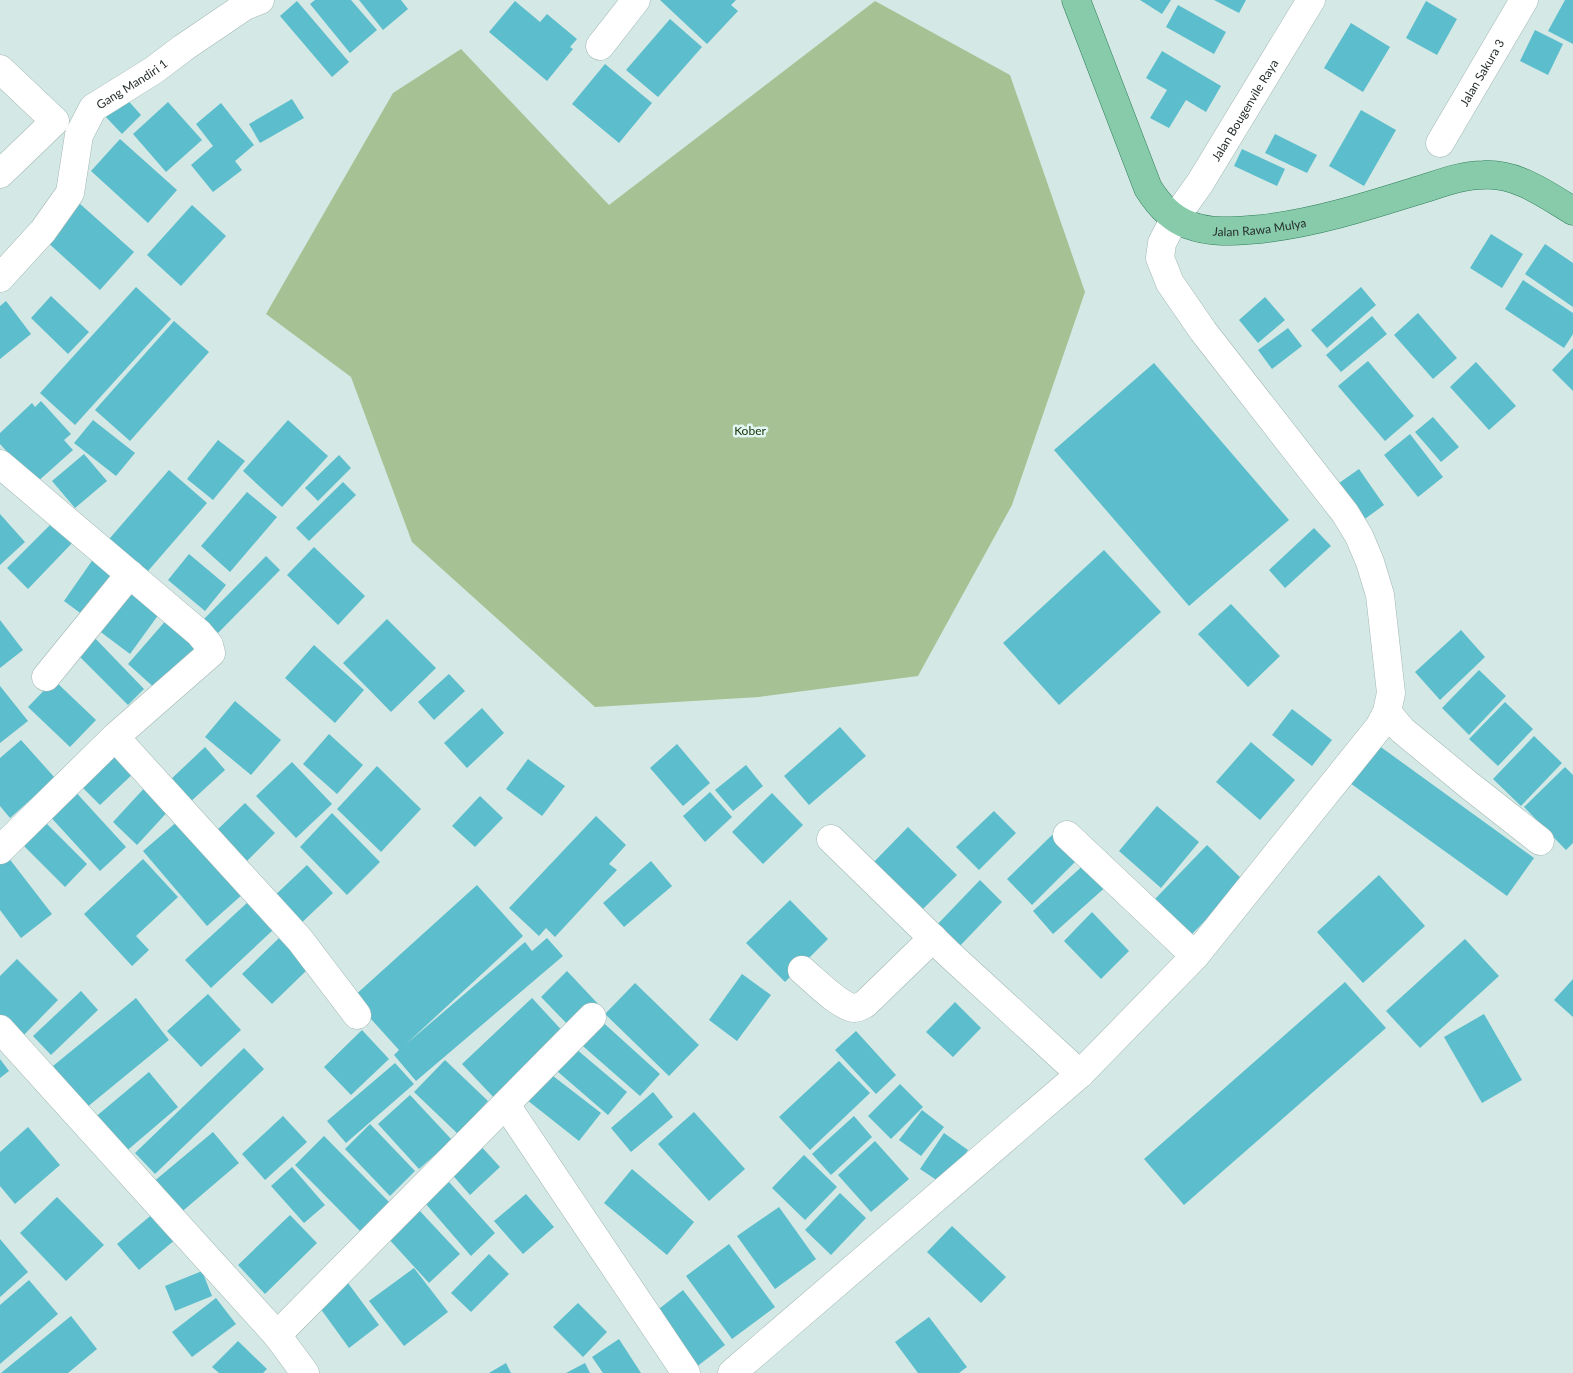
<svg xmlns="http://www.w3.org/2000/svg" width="1573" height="1373" viewBox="0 0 1573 1373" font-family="Lato,sans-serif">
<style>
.green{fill:#a6c295}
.building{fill:#5cbdcc}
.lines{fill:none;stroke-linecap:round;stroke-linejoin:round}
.minor-casing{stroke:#a2b7b3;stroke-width:29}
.major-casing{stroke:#317e5a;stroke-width:29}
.minor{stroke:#fff;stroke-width:28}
.major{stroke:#87cbab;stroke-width:28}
.labels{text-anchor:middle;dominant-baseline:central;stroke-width:5;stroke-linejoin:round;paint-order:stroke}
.street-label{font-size:12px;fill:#262e2d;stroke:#e1f7f3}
.park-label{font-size:12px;fill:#193105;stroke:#e1f7f3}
</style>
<rect width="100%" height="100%" fill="#d4e9e5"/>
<!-- green -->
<path class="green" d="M875,1L1010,75L1085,292L1012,505L918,676L759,697L595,707L412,542L351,377L266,314L393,93L461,49L609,205Z"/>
<!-- building -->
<g class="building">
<path d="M315,0H351L377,30L350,53L310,4Z"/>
<path d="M359,0H401L408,9L383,30Z"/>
<path d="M660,0H736L731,5L738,11L707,44Z"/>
<path d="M1140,0H1171L1162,14Z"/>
<path d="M1214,0H1246L1239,13Z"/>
<path d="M1565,0H1573V44L1548,31Z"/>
<path d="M297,1L349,62L332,77L280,16Z"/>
<path d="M515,1L540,22L547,14L577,39L570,47L573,49L547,81L489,32Z"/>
<path d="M1426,1L1457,19L1437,55L1406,38Z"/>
<path d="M1178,5L1226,32L1214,54L1166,27Z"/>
<path d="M670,19L702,47L658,97L626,70Z"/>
<path d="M1351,23L1390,47L1363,92L1324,68Z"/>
<path d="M1535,30L1563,44L1548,75L1520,61Z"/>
<path d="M1162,51L1221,86L1206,112L1186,100L1169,128L1150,118L1167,90L1146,78Z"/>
<path d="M605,64L652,103L619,143L572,104Z"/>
<path d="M124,96L141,115L122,134L104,115Z"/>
<path d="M292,99L304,118L260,143L249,124Z"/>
<path d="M168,102L202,140L166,172L133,134Z"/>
<path d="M221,103L254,145L235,161L242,170L213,192L191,165L213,146L196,124Z"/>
<path d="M1361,110L1396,130L1364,186L1329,166Z"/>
<path d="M1275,134L1317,155L1307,173L1265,153Z"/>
<path d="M120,139L177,190L148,223L91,171Z"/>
<path d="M1242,149L1285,169L1277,186L1234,166Z"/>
<path d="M79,203L134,252L100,290L45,240Z"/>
<path d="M192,205L226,236L181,286L147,255Z"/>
<path d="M1491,234L1523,254L1502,288L1470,268Z"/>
<path d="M1545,244L1573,263V307L1525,274Z"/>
<path d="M1523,280L1573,313V334L1564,348L1505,309Z"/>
<path d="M136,287L171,319L75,425L40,393Z"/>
<path d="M1361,287L1376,305L1327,348L1311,330Z"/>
<path d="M51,296L89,332L68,354L31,318Z"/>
<path d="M1265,297L1285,320L1258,343L1239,320Z"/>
<path d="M6,301L31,334L0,359V306Z"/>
<path d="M1418,313L1457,358L1433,379L1394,335Z"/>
<path d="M1372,316L1387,334L1341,372L1326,355Z"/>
<path d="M174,321L209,352L130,441L95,410Z"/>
<path d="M1288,328L1302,346L1272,369L1258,350Z"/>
<path d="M1573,348V391L1552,370Z"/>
<path d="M1368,361L1414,416L1385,441L1338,386Z"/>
<path d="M1476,362L1516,406L1489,430L1450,387Z"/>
<path d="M1154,363L1289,520L1189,606L1054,450Z"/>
<path d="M41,401L71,434L64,440L73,450L36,483L0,444V433L32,403L35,407Z"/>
<path d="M1433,417L1459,447L1441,462L1415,432Z"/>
<path d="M93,420L135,453L116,476L74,443Z"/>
<path d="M288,420L328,456L282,507L243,471Z"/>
<path d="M1410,434L1443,477L1418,497L1384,455Z"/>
<path d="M218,440L245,461L213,500L187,479Z"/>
<path d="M84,454L107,481L75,508L52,481Z"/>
<path d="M339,455L351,468L318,501L305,488Z"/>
<path d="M1359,469L1384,505L1358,524L1332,488Z"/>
<path d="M169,470L207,503L142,578L104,545Z"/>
<path d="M343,482L356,495L309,541L296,528Z"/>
<path d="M247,492L277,517L230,572L201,546Z"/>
<path d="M0,514L25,542L0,565Z"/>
<path d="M55,520L75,540L28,589L7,568Z"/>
<path d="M1314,528L1331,546L1285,588L1269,570Z"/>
<path d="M314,547L365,596L338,625L287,575Z"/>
<path d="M1104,550L1161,612L1059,705L1003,643Z"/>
<path d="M189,554L226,585L205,611L168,580Z"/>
<path d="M96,555L124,575L91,621L64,601Z"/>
<path d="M266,556L280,570L218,633L204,619Z"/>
<path d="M122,587L159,614L130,654L94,627Z"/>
<path d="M1231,604L1280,656L1248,687L1198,634Z"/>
<path d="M168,618L198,645L158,691L128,664Z"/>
<path d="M387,619L436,668L391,712L343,663Z"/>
<path d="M0,620L23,650L0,668Z"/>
<path d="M1461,630L1485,657L1440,700L1415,672Z"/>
<path d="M92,635L144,689L128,705L75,652Z"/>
<path d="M314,645L364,690L335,723L285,678Z"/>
<path d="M1479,670L1506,696L1469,735L1442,708Z"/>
<path d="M449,674L465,691L434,720L418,702Z"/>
<path d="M54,680L96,720L70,747L28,707Z"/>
<path d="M0,686L28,721L0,743Z"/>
<path d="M235,701L281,740L251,775L205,737Z"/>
<path d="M1505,702L1533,729L1498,766L1469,739Z"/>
<path d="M482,708L504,733L467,768L444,743Z"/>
<path d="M1292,709L1332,740L1312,766L1272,735Z"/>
<path d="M840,727L866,756L809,805L784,776Z"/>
<path d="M329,734L363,765L337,794L303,764Z"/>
<path d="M1534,736L1562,763L1521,806L1493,779Z"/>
<path d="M21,740L55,778L10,818L0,806V758Z"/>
<path d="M1251,742L1295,780L1260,820L1216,782Z"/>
<path d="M677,744L710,783L683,806L650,768Z"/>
<path d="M1378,745L1534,858L1507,896L1350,783Z"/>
<path d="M113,746L136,771L100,805L77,782Z"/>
<path d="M205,747L225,770L188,804L168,782Z"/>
<path d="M528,759L565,786L542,816L506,789Z"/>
<path d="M292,762L332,804L296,838L256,796Z"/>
<path d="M746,765L763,786L733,811L715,790Z"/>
<path d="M377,766L421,809L381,852L337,809Z"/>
<path d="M1565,767L1573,775V843L1566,850L1524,807Z"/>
<path d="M148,784L172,807L137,845L113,822Z"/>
<path d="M72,788L126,847L100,871L46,812Z"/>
<path d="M710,792L732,817L705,842L683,816Z"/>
<path d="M772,793L803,825L763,864L732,832Z"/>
<path d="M480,796L503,818L475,847L452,826Z"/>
<path d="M245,803L275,833L244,864L214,833Z"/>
<path d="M1157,806L1199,842L1161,888L1119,851Z"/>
<path d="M994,811L1016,833L979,870L956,847Z"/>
<path d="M332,813L380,862L347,895L300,847Z"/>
<path d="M596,816L626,845L609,864L617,870L555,937L546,928L539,936L509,908Z"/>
<path d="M41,818L87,864L65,887L18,840Z"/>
<path d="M179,820L243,894L207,926L143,851Z"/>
<path d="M908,827L957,875L919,913L870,866Z"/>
<path d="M1052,835L1077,860L1032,905L1007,879Z"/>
<path d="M1207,845L1244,881L1192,934L1155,899Z"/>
<path d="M8,857L52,914L21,938L0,910V863Z"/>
<path d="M143,859L178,897L136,936L149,950L132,966L84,914Z"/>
<path d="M651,861L672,886L624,927L603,903Z"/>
<path d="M1088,861L1109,884L1053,934L1033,911Z"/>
<path d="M307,865L333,893L296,928L270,900Z"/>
<path d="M1379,875L1425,926L1363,983L1317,932Z"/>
<path d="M980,880L1002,902L956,950L933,929Z"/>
<path d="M477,885L523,936L405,1045L525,942L532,951L547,938L563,956L416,1081L394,1055L399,1050L352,998Z"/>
<path d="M790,900L828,939L785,982L746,943Z"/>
<path d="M248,902L273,930L211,988L185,960Z"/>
<path d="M1092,912L1129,951L1101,979L1064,941Z"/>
<path d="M279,938L308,969L272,1004L242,974Z"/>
<path d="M1465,939L1499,976L1420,1048L1386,1011Z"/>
<path d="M17,959L58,1000L17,1042L0,1025V976Z"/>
<path d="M567,971L600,1006L574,1031L541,997Z"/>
<path d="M742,974L771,995L737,1041L709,1020Z"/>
<path d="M1573,979V1017L1554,1000Z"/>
<path d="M1345,982L1386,1028L1184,1205L1144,1159Z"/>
<path d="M635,983L699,1045L669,1076L605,1014Z"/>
<path d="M81,991L98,1010L51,1055L33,1036Z"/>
<path d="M208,994L241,1030L201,1067L167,1031Z"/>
<path d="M136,998L169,1040L86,1108L53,1066Z"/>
<path d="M532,998L568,1037L498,1102L462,1064Z"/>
<path d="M955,1002L981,1028L953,1057L926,1032Z"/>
<path d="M1484,1014L1522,1080L1482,1103L1444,1037Z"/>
<path d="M597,1017L660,1074L640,1096L576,1040Z"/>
<path d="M362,1030L389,1059L351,1095L324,1067Z"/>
<path d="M856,1031L896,1075L876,1094L835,1050Z"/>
<path d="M569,1043L627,1092L608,1115L550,1065Z"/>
<path d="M244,1048L264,1069L155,1174L135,1153Z"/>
<path d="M0,1059L9,1071L0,1078Z"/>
<path d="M445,1060L488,1101L458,1134L414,1092Z"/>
<path d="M839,1061L870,1093L810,1150L779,1117Z"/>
<path d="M395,1063L414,1084L346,1143L327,1121Z"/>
<path d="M544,1069L601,1113L579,1141L522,1096Z"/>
<path d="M149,1072L178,1107L123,1154L93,1119Z"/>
<path d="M900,1084L923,1107L891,1139L868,1116Z"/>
<path d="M653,1092L673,1117L631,1152L611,1128Z"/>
<path d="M410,1095L452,1140L419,1169L378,1124Z"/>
<path d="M922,1110L944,1127L921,1156L899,1140Z"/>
<path d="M694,1112L745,1169L709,1201L658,1144Z"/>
<path d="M283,1116L307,1142L265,1180L242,1154Z"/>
<path d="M854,1116L872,1137L831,1175L812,1154Z"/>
<path d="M370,1124L415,1171L390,1196L345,1149Z"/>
<path d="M28,1127L60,1165L15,1204L0,1186V1152Z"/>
<path d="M213,1132L239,1163L178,1215L152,1183Z"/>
<path d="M944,1133L968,1150L944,1185L920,1169Z"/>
<path d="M324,1136L390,1203L361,1232L295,1165Z"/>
<path d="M875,1141L909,1179L871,1212L838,1175Z"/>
<path d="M479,1144L500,1167L470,1195L449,1171Z"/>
<path d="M804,1155L837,1187L805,1220L772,1188Z"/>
<path d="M292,1167L325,1205L304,1223L271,1186Z"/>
<path d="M632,1169L694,1222L667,1255L604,1203Z"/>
<path d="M449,1182L495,1233L471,1256L425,1203Z"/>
<path d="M840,1193L866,1218L831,1255L805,1230Z"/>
<path d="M526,1194L554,1227L523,1254L494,1221Z"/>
<path d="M57,1197L104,1245L66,1281L20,1233Z"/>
<path d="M779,1207L816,1259L775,1289L737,1236Z"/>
<path d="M418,1209L460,1254L429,1283L387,1237Z"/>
<path d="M155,1212L176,1239L139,1270L117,1244Z"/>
<path d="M290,1215L317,1243L265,1294L238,1265Z"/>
<path d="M952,1226L1006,1277L981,1303L927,1252Z"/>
<path d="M0,1239L28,1272L0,1297Z"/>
<path d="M729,1244L775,1307L732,1339L686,1276Z"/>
<path d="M489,1254L509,1274L471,1312L451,1293Z"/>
<path d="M414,1268L448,1312L404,1346L369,1301Z"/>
<path d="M202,1271L212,1296L175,1311L165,1286Z"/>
<path d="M345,1279L379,1325L349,1348L315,1301Z"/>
<path d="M29,1280L58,1314L0,1364V1305Z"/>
<path d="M683,1290L725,1345L691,1371L650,1316Z"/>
<path d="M216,1298L236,1324L192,1357L172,1332Z"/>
<path d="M578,1303L607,1332L583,1357L553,1327Z"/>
<path d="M71,1316L97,1349L68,1373H1Z"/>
<path d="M929,1317L967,1367L959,1373H918L895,1342Z"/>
<path d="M619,1339L641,1373H603L592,1357Z"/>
<path d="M238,1341L267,1369L263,1373H219L212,1367Z"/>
<path d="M506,1363L511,1373H489Z"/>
<path d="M585,1363L590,1373H566Z"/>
</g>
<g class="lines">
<defs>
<g id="minor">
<path d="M600,46L636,0"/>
<path d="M0,69L55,121L0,174"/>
<path id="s1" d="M1440,143L1524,0"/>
<path id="s2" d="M0,278L43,231L70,193L79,135L93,108L154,70L183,48L245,6L260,0"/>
<path d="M0,464L199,633L209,645L211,653L115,737L0,850"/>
<path d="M46,677L130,574"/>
<path d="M1387,712L1402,730L1470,786L1540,841"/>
<path d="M115,737L300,940L357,1015"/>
<path d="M1067,835L1195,956"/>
<path d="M831,839L948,953L1080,1074"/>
<path d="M802,970C814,980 839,1006 854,1008C858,1008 861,1006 865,1004L933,938"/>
<path d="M0,1029L277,1335L305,1373"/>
<path d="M506,1105L686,1373"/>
<path d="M277,1335L592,1017"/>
<path id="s3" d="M732,1373L1080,1074L1195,956L1379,727L1387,712L1391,693L1380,595L1370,562L1359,536L1345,513L1203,331L1170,283L1160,258L1162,243L1175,218L1200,183L1311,0"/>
</g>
<g id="major">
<path id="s4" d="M1076,0L1148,188C1158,204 1171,219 1189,225C1213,234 1236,231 1261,229C1314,223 1365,207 1416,191C1437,185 1460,175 1483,175C1517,173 1545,194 1573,211"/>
</g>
</defs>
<!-- minor casing -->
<use href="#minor" class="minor-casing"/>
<!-- major casing -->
<use href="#major" class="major-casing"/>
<!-- minor -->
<use href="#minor" class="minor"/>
<!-- major -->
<use href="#major" class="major"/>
</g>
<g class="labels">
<!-- street labels -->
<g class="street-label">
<text stroke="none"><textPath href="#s1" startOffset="82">Jalan Sakura 3</textPath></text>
<text stroke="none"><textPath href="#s2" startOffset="245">Gang Mandiri 1</textPath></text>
<text stroke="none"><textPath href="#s3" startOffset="1630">Jalan Bougenvile Raya</textPath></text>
<text stroke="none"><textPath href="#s4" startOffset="329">Jalan Rawa Mulya</textPath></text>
</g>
<!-- park labels -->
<g class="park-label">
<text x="750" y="430">Kober</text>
</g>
</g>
</svg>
